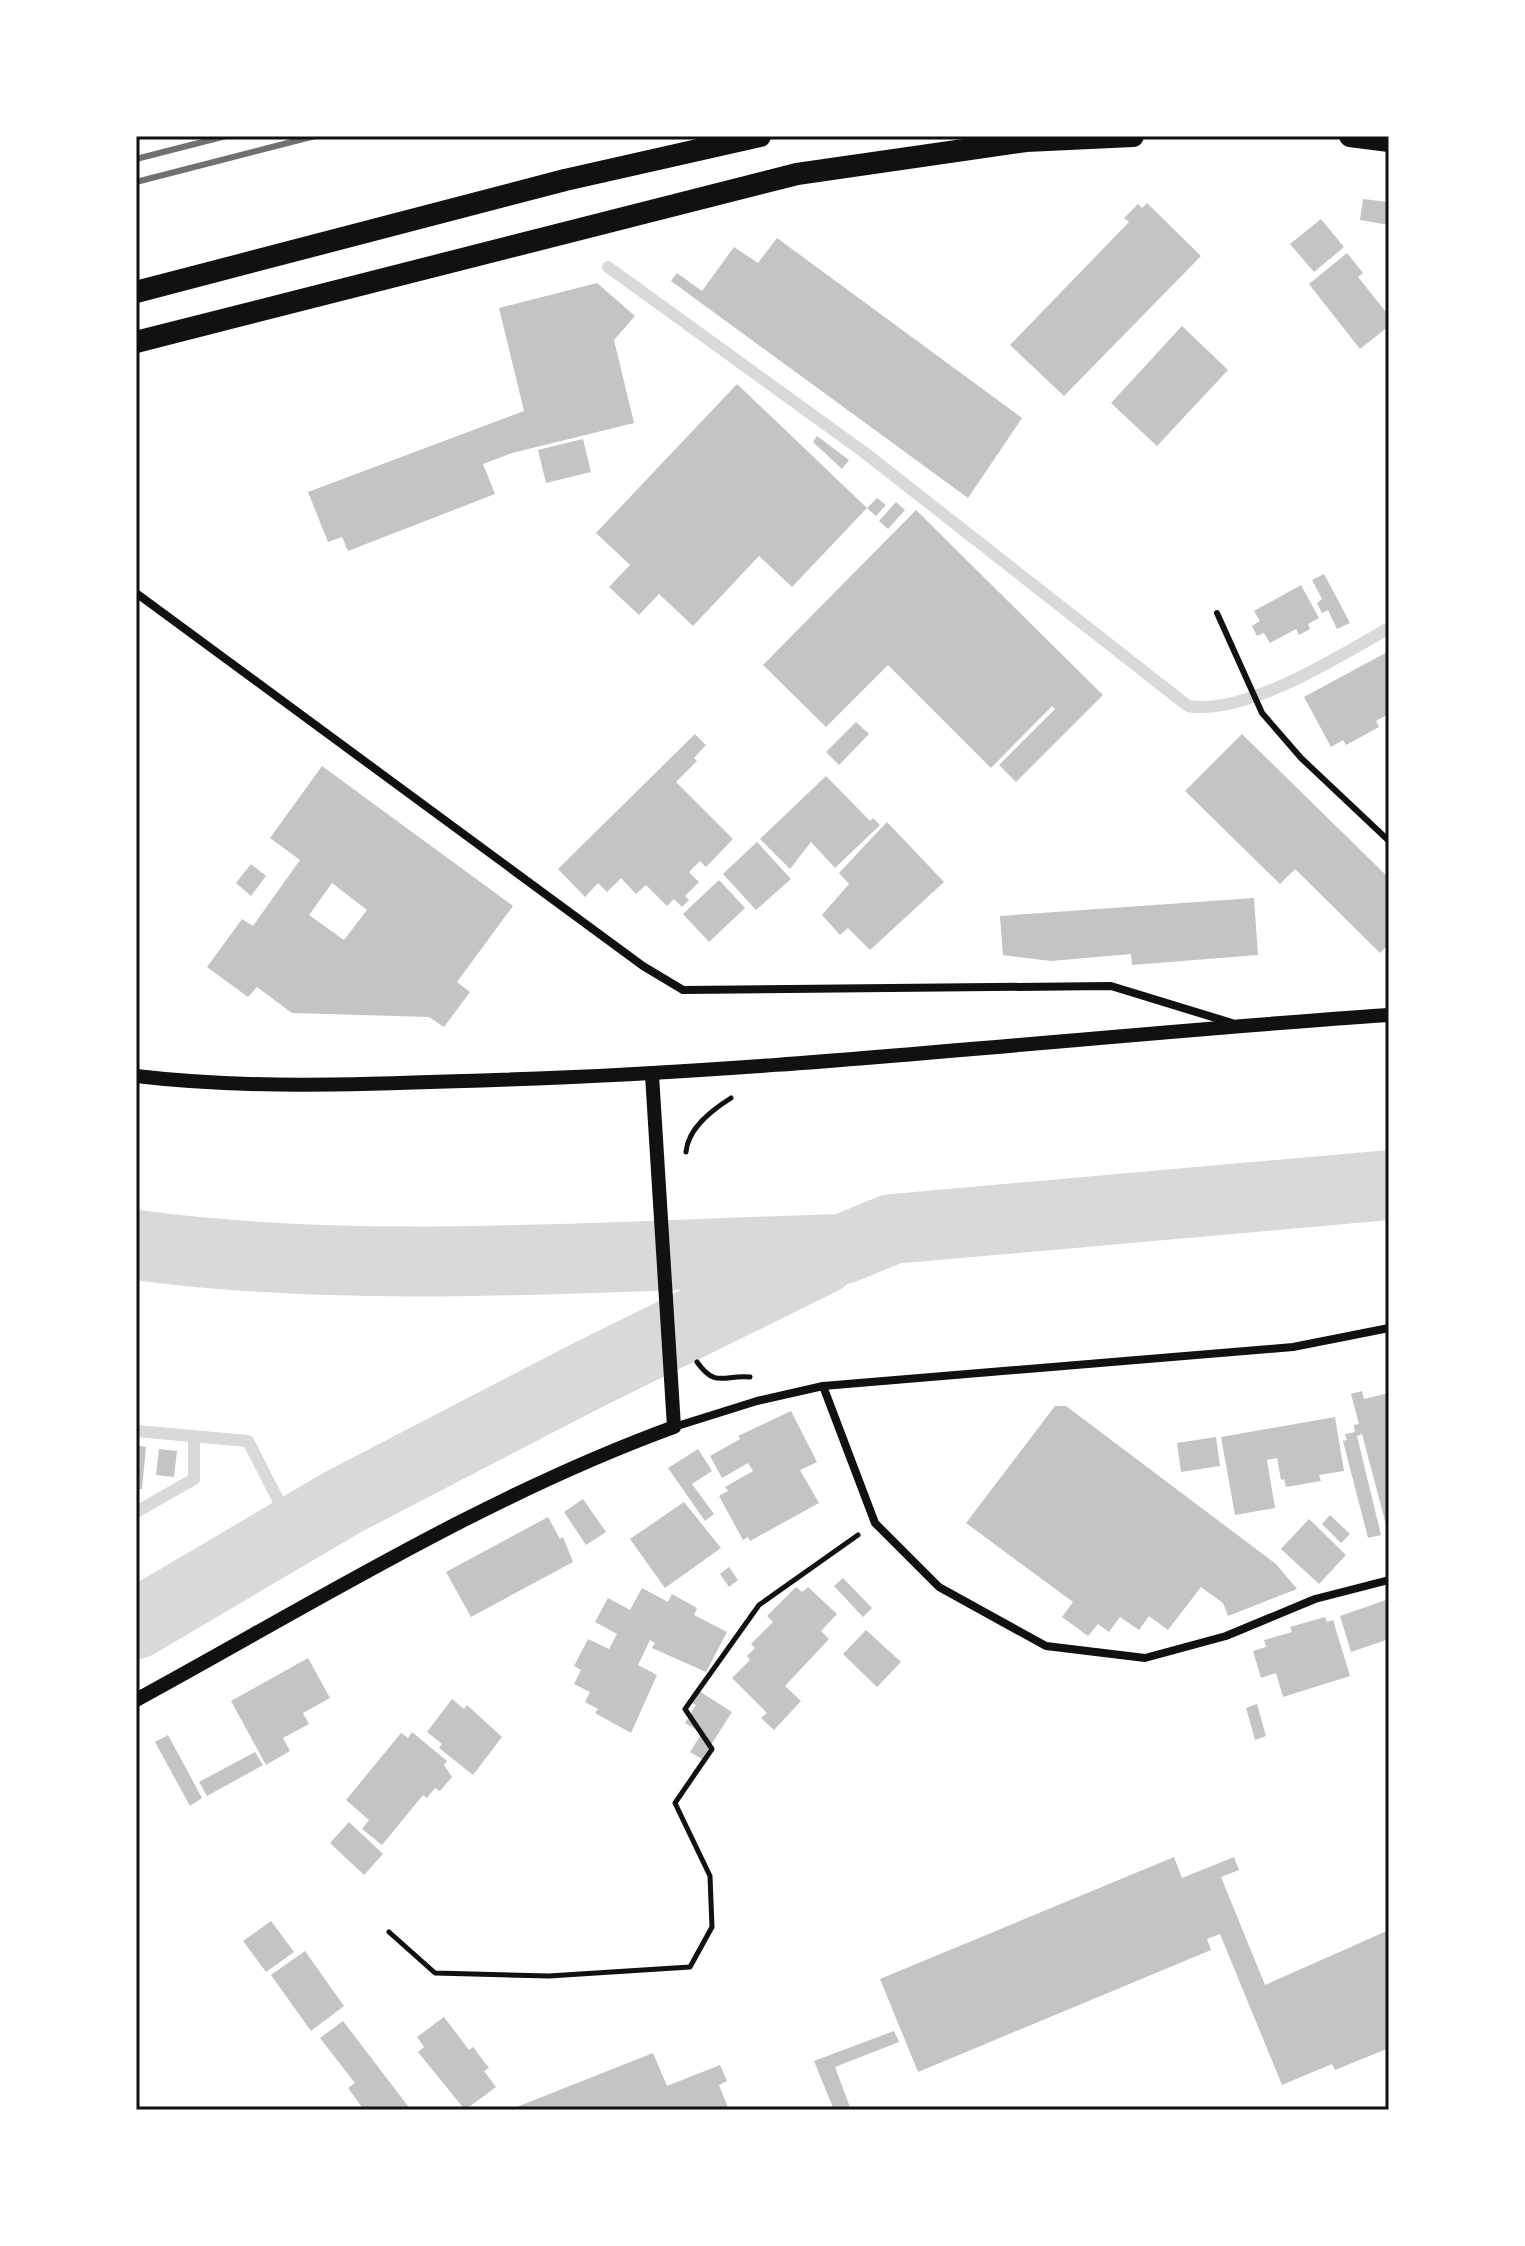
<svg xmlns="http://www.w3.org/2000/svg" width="1525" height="2246" viewBox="0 0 1525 2246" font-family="'Sofia Sans Condensed',sans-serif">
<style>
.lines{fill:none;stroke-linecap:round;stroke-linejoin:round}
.stream{stroke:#d9d9d9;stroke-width:12}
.river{stroke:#d9d9d9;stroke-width:70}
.building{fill:#c4c4c4;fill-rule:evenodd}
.path{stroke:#111;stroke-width:5}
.service{stroke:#111;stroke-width:6}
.minor{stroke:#111;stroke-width:8}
.tertiary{stroke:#111;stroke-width:14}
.trunk{stroke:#111;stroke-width:22}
.rail{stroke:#707070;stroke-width:6}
.neatline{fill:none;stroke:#111;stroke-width:3}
</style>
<rect width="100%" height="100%" fill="#fff"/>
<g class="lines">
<!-- stream -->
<g class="stream">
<path d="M608,267L865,453L1188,706C1245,716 1338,657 1389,628"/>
<path d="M136,1431L248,1441L294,1531"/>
<path d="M136,1512L194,1479V1439"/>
</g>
<!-- river -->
<g class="river">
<path d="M136,1245C367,1276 610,1255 843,1249L892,1229L1389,1185"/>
<path d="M136,1624L343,1502L586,1376L823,1259"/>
</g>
</g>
<!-- building -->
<g class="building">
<path d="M1363,199L1389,202V225L1360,220Z"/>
<path d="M1147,203L1201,256L1064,396L1010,345L1129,222L1124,218L1138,204L1142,208Z"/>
<path d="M1321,219L1344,247L1314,272L1290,244Z"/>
<path d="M777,238L1022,418L968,498L671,281L677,273L702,291L734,247L758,263Z"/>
<path d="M1347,253L1363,273L1358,277L1386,312L1389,309V326L1360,349L1309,284Z"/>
<path d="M597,283L635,316L614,340L634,423L512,453L483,464L495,494L348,551L342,537L328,542L308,492L524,411L499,308Z"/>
<path d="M1182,326L1228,370L1157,446L1111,403Z"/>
<path d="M737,384L867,508L792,587L759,556L693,626L659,594L639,615L609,587L630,565L596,533Z"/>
<path d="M817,436L849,460L842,469L813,442Z"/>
<path d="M583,439L591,472L546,483L538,450Z"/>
<path d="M877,498L886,505L876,516L867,508Z"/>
<path d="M896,502L905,510L888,529L879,521Z"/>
<path d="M916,510L1103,695L1016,782L999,765L1055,709L1052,706L991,768L888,665L826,727L763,665Z"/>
<path d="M1324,574L1350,623L1337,629L1328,610L1322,613L1317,603L1322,599L1312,580Z"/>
<path d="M1301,585L1319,618L1308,624L1310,629L1299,635L1296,629L1270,643L1264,633L1257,636L1252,626L1260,621L1254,611Z"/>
<path d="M1389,651V714L1376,721L1379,727L1346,745L1343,740L1331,747L1304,697Z"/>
<path d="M856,722L869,734L839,765L826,752Z"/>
<path d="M695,734L706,745L694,758L697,761L676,782L733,839L706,867L700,861L689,872L699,882L685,896L689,900L682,907L674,899L667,906L646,885L636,894L621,878L607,892L598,883L585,897L558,869Z"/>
<path d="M1242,734L1389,878V944L1380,953L1295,869L1280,884L1185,791Z"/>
<path d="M322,766L513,906L457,982L470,992L444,1027L429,1017L292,1013L257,987L248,997L207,967L242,919L253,926L300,860L270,838ZM332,883L367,910L344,940L309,915Z"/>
<path d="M826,776L870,821L873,818L880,825L835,868L811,842L790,869L760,839Z"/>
<path d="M887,822L944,882L870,950L848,928L840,935L822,915L849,884L839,873Z"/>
<path d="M757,842L791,879L756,910L723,874Z"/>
<path d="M251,864L266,876L251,896L236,883Z"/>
<path d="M719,880L745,908L709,942L683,914Z"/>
<path d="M1254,898L1258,955L1132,965L1131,954L1051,961L1003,955L1000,916Z"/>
<path d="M1362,1391L1364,1399L1389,1393V1536L1362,1434L1357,1436L1381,1535L1368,1538L1343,1441L1347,1440L1345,1434L1355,1432L1354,1425L1359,1424L1351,1394Z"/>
<path d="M1055,1406H1066L1276,1564L1297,1589L1228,1616L1223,1603L1201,1587L1168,1630L1149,1616L1139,1630L1120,1617L1109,1632L1098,1624L1088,1636L1062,1617L1073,1602L966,1523Z"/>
<path d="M791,1411L817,1462L800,1470L819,1503L750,1541L748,1537L743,1540L719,1496L728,1491L725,1487L753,1471L748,1463L722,1478L710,1456L740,1439L738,1436Z"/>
<path d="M1335,1417L1344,1471L1319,1475L1321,1481L1286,1487L1284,1479L1281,1480L1277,1458L1267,1460L1275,1508L1235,1515L1221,1437Z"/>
<path d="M1216,1437L1220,1466L1181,1472L1177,1443Z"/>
<path d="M136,1445L146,1447L142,1489H136Z"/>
<path d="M159,1449L177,1451L174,1477L156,1475Z"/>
<path d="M698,1449L712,1471L692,1484L714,1514L705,1521L668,1468Z"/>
<path d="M583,1499L606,1532L586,1545L564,1512Z"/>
<path d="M684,1502L721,1548L665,1588L630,1539Z"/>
<path d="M1330,1515L1350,1534L1341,1543L1322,1524Z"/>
<path d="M548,1517L560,1539L563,1537L573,1562L471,1617L446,1572Z"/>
<path d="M1309,1519L1346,1555L1319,1584L1281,1549Z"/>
<path d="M729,1567L738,1580L729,1587L720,1574Z"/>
<path d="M843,1578L872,1608L863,1617L834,1586Z"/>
<path d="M796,1587L802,1592L808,1587L837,1614L821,1631L829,1639L785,1686L801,1701L774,1730L761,1718L767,1713L732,1678L750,1660L747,1656L755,1648L751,1644L773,1622L767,1616Z"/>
<path d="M642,1588L668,1602L672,1594L697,1608L694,1615L727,1632L706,1672L652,1648L655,1643L650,1640L638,1665L657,1675L631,1733L595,1713L598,1709L585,1702L590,1692L574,1684L581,1670L574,1666L588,1639L609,1649L617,1634L595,1622L608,1598L630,1610Z"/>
<path d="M1386,1600L1389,1639L1351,1652L1340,1616Z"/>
<path d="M1325,1617L1327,1622L1333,1620L1350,1676L1283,1697L1276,1673L1261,1678L1253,1651L1266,1647L1264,1640L1292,1632L1290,1627Z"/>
<path d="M866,1630L901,1662L877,1687L843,1654Z"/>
<path d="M308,1658L330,1698L303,1713L309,1724L283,1738L290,1751L266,1765L231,1701Z"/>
<path d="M696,1689L732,1712L702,1759L690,1752L702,1733L685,1723L696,1705L688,1701Z"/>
<path d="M452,1699L464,1709L467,1705L502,1737L473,1775L439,1748L442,1744L427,1732Z"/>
<path d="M1257,1704L1266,1736L1255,1740L1246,1708Z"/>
<path d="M412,1732L447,1761L444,1765L452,1777L440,1791L435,1788L427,1798L423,1795L382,1845L362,1829L369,1820L346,1800L401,1733L408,1738Z"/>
<path d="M168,1735L202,1798L190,1806L155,1742Z"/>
<path d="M255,1752L263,1765L207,1796L199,1782Z"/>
<path d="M349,1822L383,1854L364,1875L330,1843Z"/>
<path d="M1174,1857L1182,1878L1234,1857L1239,1870L1221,1877L1265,1985L1389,1930V2048L1335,2070L1332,2064L1282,2085L1220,1934L1207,1939L1211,1950L918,2072L880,1979Z"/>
<path d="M271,1921L294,1952L266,1972L243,1941Z"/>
<path d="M305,1951L344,2006L311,2031L271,1975Z"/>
<path d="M444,2017L469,2050L473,2047L489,2068L484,2071L496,2087L465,2110L418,2052L424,2047L417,2037Z"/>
<path d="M343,2021L411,2110H364L348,2088L355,2083L320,2038Z"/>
<path d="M894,2031L899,2042L835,2067L851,2110H834L814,2061Z"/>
<path d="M653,2053L667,2086L720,2065L727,2081L719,2085L729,2110H509Z"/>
</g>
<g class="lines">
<!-- path -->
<g class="path">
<path d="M686,1152C688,1128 712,1110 731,1098"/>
<path d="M697,1362C716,1389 725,1374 750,1377"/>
<path d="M389,1932L435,1973L549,1976L690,1967L712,1927L710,1876L675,1803L712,1749L685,1709L759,1605L858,1535"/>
</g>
<!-- service -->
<path class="service" d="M1217,613L1262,713L1301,758L1389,841"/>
<!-- minor -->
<g class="minor">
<path d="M136,593L643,966L683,990L1111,986L1232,1023"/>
<path d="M823,1386L875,1523L939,1587L1046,1646L1145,1658L1226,1636L1315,1599L1389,1580"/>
<path d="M674,1427L757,1401L823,1386L1293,1347L1389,1328"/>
</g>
<!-- tertiary -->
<g class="tertiary">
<path d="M136,1076C255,1090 376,1084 495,1080C794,1071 1091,1035 1389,1015"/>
<path d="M136,1700C312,1604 485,1496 674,1427L652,1075"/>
</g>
<!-- trunk -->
<g class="trunk">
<path d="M1350,136L1389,141"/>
<path d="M136,292L565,180L760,136"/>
<path d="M136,342L797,174L1026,141L1133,136"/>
</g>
<!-- rail -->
<g class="rail">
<path d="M136,159L226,136"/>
<path d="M136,182L315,136"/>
</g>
</g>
<!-- border -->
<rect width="1525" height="2246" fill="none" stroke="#ffffff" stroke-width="276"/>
<rect x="138" y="138" width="1249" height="1970" class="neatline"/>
</svg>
